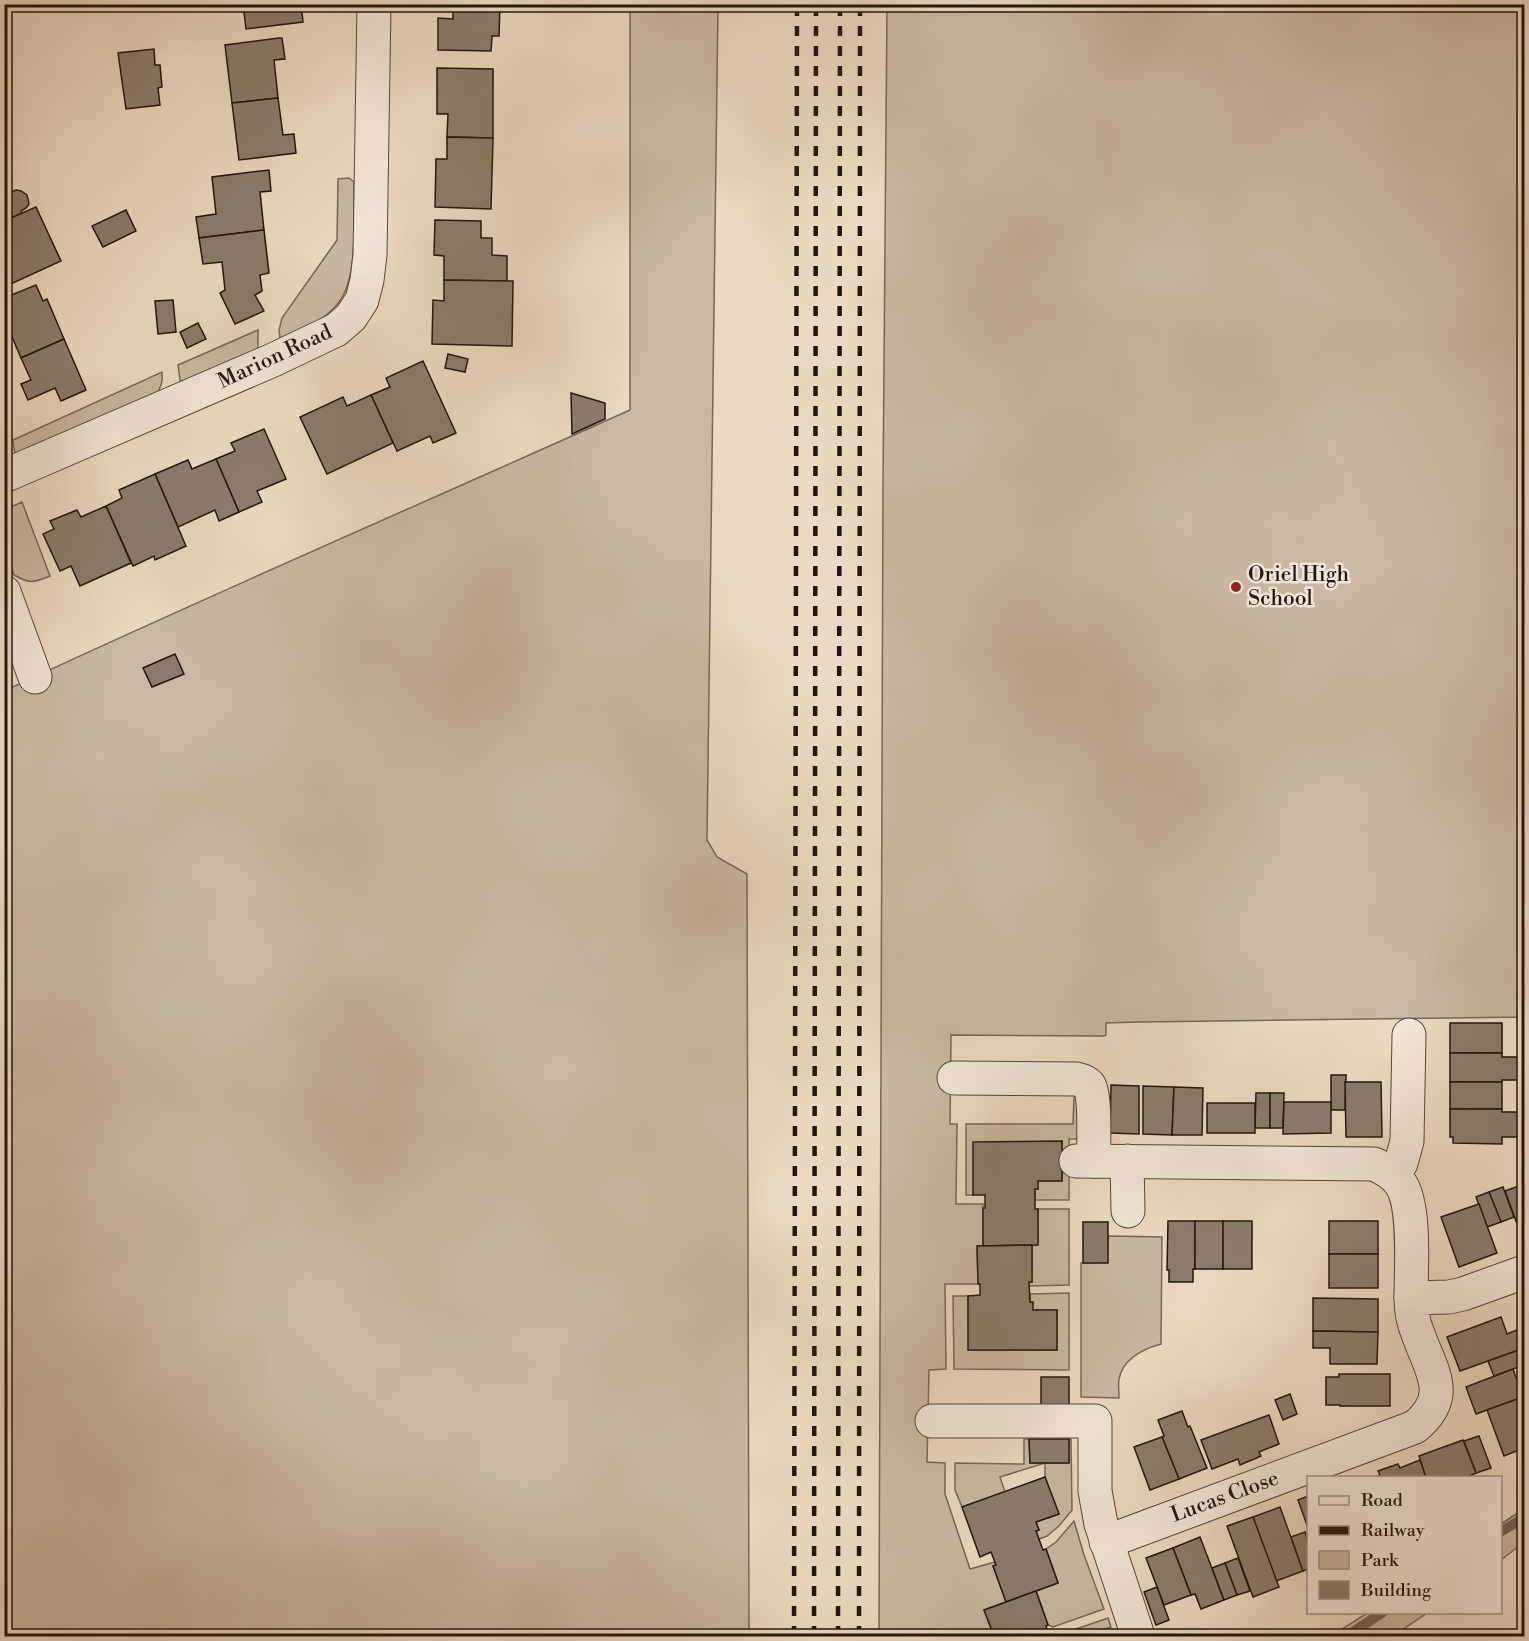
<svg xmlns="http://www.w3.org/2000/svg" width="1529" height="1641" viewBox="0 0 1529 1641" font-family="'Libre Bodoni',serif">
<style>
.green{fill:#c9b9a4;stroke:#756858;stroke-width:1.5}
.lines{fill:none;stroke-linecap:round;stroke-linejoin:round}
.stream{stroke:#716355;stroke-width:10}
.building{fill:#8a7c6c;stroke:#21160d;stroke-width:1.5}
.minor-casing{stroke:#54473a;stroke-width:35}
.minor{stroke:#f2e7d8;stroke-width:33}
.rail{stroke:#21160d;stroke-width:4.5;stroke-dasharray:10 10;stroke-linecap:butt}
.poi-dot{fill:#8f2418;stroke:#f2e7d8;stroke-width:2}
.labels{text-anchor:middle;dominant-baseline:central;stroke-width:5;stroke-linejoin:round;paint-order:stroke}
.street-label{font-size:21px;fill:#21160d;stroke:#f2e7d8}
.poi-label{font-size:21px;fill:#21160d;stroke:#f2e7d8;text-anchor:start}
</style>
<rect width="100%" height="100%" fill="#ebdac3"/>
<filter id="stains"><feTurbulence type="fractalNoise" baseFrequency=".00333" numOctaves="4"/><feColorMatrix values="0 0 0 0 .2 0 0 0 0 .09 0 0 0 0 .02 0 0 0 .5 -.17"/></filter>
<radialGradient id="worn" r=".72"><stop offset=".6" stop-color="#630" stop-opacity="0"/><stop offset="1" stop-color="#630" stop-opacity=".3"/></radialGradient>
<!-- green -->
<g class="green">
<path d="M630,5H718L707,840L717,857L747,874L749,1636H5L4,691C212,594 421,504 630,410Z"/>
<path d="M887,5H1524V1017L1139,1022L1106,1023V1035L1104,1036L951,1035L950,1124H957L956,1204H983V1246H977L978,1284H945L946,1369L929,1370L927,1462L945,1463V1494L970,1569L995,1562L996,1565L993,1566L1006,1602L984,1610L994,1636H879L883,485Z"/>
<path d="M349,178L354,182C353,215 359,276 339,302C326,321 301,330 280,338L279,330L282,318L337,240L338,179Z"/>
<path d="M258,330V350L183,382L180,380L178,365Z"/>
<path d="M162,372C163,382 161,388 155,396L15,454L13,440Z"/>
<path d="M22,502L50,576C33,583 30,584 14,575L5,549V512L8,508Z"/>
<path d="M1074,1096H1078L1080,1139H1069V1200H1035V1189H1038V1181H1062V1141L973,1195H966V1124H1073Z"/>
<path d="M1038,1209H1069V1285L1029,1286V1282H1032V1245H1038Z"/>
<path d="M1108,1236L1162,1237L1161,1344C1143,1349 1123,1358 1119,1379C1118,1385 1119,1392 1119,1398L1081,1397V1263L1107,1262Z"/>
<path d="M1069,1293V1370L954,1369L953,1296H968L969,1350H1057V1310H1033L1030,1302V1294Z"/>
<path d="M1024,1439H1029L1030,1463H1069V1439H1071L1072,1510L1059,1526L1047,1536L1039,1539L1036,1531L1039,1530L1036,1522L1059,1514L1045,1477V1463L1000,1477L1005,1492L962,1507L955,1490V1463L1024,1464Z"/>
<path d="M1524,1509V1542L1501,1560V1524Z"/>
<path d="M1074,1521L1084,1555L1104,1609L1053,1627L1048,1625L1036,1591L1058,1582L1046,1549L1056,1542Z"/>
<path d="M1369,1612H1427V1613L1393,1636H1331Z"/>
<path d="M1108,1618L1111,1627L1090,1634V1636H1056Z"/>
</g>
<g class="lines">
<!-- stream -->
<g class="stream">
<path d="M1500,1532L1524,1518"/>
<path d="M1347,1636L1383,1612"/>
</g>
</g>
<!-- building -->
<g class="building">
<path d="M243,4H301L303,22L246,29Z"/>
<path d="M453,4H500L499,36H492L491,51L438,50V18L453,19Z"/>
<path d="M279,38H282L285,59L274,60L278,98L232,103L225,45Z"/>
<path d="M154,49L155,65H160L162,87L158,88L160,105L126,109L118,53Z"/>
<path d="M437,68L493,69V138L447,137L448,114H437Z"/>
<path d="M278,98L283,135L294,134L296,153L239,160L232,103Z"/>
<path d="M447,137L493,138L491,209L435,207L436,159H447Z"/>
<path d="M269,170L271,191L260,192L264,230L199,238L196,217L216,214L212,177Z"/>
<path d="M4,178L11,192L16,190L21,191L27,195L29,204L26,208L21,211L22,213L4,221Z"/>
<path d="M36,207L61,261L4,287V221Z"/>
<path d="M126,210L136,231L103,247L92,226Z"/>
<path d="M435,220L481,221V238H492V255L507,256V281L444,280V256L434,255Z"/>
<path d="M264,230L269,273L260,275L262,291L255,295L264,311L235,324L220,293L225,290L222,262L203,264L199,238Z"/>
<path d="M444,280L513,281L512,346L432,344L433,300L444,301Z"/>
<path d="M36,285L43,301L47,299L64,339L21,358L10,332L4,334V298Z"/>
<path d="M173,300L176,332L158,334L155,301Z"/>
<path d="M198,323L206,339L187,348L180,332Z"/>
<path d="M64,339L86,390L61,401L55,388L28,400L21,384L31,380L21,358Z"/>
<path d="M448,354L468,359L465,372L445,368Z"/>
<path d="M423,361L456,433L433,443L430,436L397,451L371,395L390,387L386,378Z"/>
<path d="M571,393L605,403V419L572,434Z"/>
<path d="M371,395L393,443L327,474L300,417L343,397L347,406Z"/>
<path d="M264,429L286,479L257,491L262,502L239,512L216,459L235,451L231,443Z"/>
<path d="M216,459L239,512L219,521L215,510L178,527L155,474L188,460L192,469Z"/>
<path d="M155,474L186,546L155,560L154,556L133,566L106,506L122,498L119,490Z"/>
<path d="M106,506L131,563L80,586L71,566L60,571L43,534L54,529L50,521L77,510L81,517Z"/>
<path d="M175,654L184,674L152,687L143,668Z"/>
<rect x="1450" y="1023" width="52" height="30"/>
<path d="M1450,1053H1502V1057H1522V1080H1502V1082H1450Z"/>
<path d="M1331,1075H1346L1345,1110H1331Z"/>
<path d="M1345,1082H1381L1382,1137H1346Z"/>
<rect x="1450" y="1082" width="52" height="27"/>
<path d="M1111,1085L1139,1086V1134L1110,1133Z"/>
<path d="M1143,1086L1174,1087L1172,1135L1143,1134Z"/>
<path d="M1174,1087L1203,1088L1202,1135H1172Z"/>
<path d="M1256,1093H1270V1128H1255Z"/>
<path d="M1270,1093H1284L1283,1128H1270Z"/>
<path d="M1284,1102H1331V1133L1283,1134Z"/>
<rect x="1207" y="1103" width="48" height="30"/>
<path d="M1450,1109H1502V1112H1518V1137H1502V1144L1453,1143V1137H1450Z"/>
<path d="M1062,1141V1181H1038V1189H1035V1209H1038V1245L983,1246V1208H985V1195H973V1142Z"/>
<path d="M1524,1184V1243L1505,1191Z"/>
<path d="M1503,1187L1514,1217L1501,1222L1489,1192Z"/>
<path d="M1489,1192L1501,1222L1487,1227L1476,1197Z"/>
<path d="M1479,1204L1497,1253L1459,1267L1441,1217Z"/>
<path d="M1168,1221H1195V1269H1193V1282H1169V1270H1167Z"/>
<rect x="1195" y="1221" width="28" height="48"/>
<rect x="1223" y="1221" width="29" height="48"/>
<rect x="1329" y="1221" width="49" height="33"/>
<rect x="1083" y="1222" width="25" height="41"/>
<path d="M1032,1245V1282H1029L1030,1302H1033V1310H1057V1350H968V1296L980,1295V1284H978L977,1246Z"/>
<rect x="1329" y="1254" width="49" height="34"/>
<path d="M1313,1298L1378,1299V1332L1313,1331Z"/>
<path d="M1501,1317L1507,1334L1524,1327V1354L1521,1355L1519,1350L1460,1371L1447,1337Z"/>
<path d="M1313,1331L1378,1332L1377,1364H1330V1348H1313Z"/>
<path d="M1519,1350L1524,1365L1494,1376L1488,1361Z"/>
<path d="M1513,1369L1523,1397L1476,1414L1466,1387Z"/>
<path d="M1339,1374H1390V1406H1340V1405H1326V1377H1339Z"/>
<rect x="1041" y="1377" width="28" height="29"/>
<path d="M1290,1394L1297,1414L1283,1420L1275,1400Z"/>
<path d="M1523,1397L1524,1401V1448L1504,1456L1487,1410Z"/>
<path d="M1182,1411L1188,1427L1190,1426L1207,1468L1179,1479L1162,1437L1164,1436L1158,1420Z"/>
<path d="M1269,1415L1279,1444L1259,1452L1261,1456L1240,1465L1238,1459L1212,1469L1201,1440Z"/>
<path d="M1479,1436L1491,1468L1476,1473L1464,1441Z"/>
<path d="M1162,1437L1179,1479L1150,1490L1134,1447Z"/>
<path d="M1029,1439H1069V1463H1030Z"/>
<path d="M1463,1440L1476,1473L1465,1478H1426L1419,1456Z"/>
<path d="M1420,1460L1426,1478H1373L1380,1475L1378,1471L1398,1464L1400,1468Z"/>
<path d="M1045,1477L1059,1514L1036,1522L1039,1530L1036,1531L1043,1550L1046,1549L1058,1583L1006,1602L993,1566L996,1565L991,1552L980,1557L962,1507Z"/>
<path d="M1308,1496V1528L1298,1500Z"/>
<path d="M1280,1507L1303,1571L1276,1581L1253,1517Z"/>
<path d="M1253,1517L1279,1587L1253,1597L1227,1526Z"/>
<path d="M1305,1532L1308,1541V1569L1303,1571L1291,1537Z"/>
<path d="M1200,1537L1224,1600L1201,1609L1195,1594L1191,1595L1173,1548Z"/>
<path d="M1173,1548L1191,1595L1164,1605L1146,1558Z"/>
<path d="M1238,1558L1250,1591L1237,1595L1225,1563Z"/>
<path d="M1225,1563L1237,1595L1224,1600L1212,1568Z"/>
<path d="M1157,1587L1169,1620L1156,1625L1144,1592Z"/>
<path d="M1036,1591L1048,1625L1046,1626L1049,1636H994L984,1610Z"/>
</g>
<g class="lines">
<defs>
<g id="minor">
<path d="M4,476L273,360L336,330L351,317L362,300L367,280L370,255L374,4"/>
<path d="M4,592L35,677"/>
<path d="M954,1078L1076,1079C1081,1080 1086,1082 1089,1085C1096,1093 1093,1148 1094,1161"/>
<path d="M1076,1161L1374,1164C1385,1169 1394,1174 1400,1183C1416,1204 1411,1270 1411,1298"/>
<path d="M1127,1161L1128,1211"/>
<path d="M1394,1175L1401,1163L1407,1141L1409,1035"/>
<path d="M932,1421H1095V1491L1101,1524L1138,1636"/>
<path d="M1106,1542L1415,1427C1453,1396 1431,1371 1418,1334C1413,1322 1411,1311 1411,1298L1449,1297L1463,1294L1524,1272"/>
</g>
</defs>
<!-- minor casing -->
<use href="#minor" class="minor-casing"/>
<!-- minor -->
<use href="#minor" class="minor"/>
<!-- rail -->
<g class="rail">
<path d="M794,1636L797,4"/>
<path d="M814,1636L816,4"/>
<path d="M838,1636L840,4"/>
<path d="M859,1636L860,4"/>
</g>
</g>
<!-- markers -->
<circle class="poi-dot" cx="1236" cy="587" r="6"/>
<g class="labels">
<!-- street labels -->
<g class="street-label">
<text transform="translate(275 357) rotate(-25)">Marion Road</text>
<text transform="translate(1225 1497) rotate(-20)">Lucas Close</text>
</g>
<!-- poi labels -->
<g class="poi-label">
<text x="1248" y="575">Oriel High<tspan x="1248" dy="24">School</tspan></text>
</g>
</g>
<!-- margin -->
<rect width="1529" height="1641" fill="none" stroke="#ebdac3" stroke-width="24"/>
<rect x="6" y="6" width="1517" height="1629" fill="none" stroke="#21160d" stroke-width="3"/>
<rect x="12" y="12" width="1505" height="1617" fill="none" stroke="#21160d" stroke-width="1.5"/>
<!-- legend -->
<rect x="1307" y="1476" width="195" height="138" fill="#f2e7d8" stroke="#9e9387" stroke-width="1.5"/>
<rect x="1319" y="1496" width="30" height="9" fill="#f2e7d8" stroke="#9e9387" stroke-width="1.5"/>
<text x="1361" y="1506" font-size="18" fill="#21160d">Road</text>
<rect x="1319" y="1526" width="30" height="9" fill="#21160d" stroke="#9e9387" stroke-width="1.5"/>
<text x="1361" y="1536" font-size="18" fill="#21160d">Railway</text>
<rect x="1319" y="1551" width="30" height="18" fill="#c9b9a4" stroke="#9e9387" stroke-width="1.5"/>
<text x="1361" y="1566" font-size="18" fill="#21160d">Park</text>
<rect x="1319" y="1581" width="30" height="18" fill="#8a7c6c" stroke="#9e9387" stroke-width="1.5"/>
<text x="1361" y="1596" font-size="18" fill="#21160d">Building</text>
<rect width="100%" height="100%" filter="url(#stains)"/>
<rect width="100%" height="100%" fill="url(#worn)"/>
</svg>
